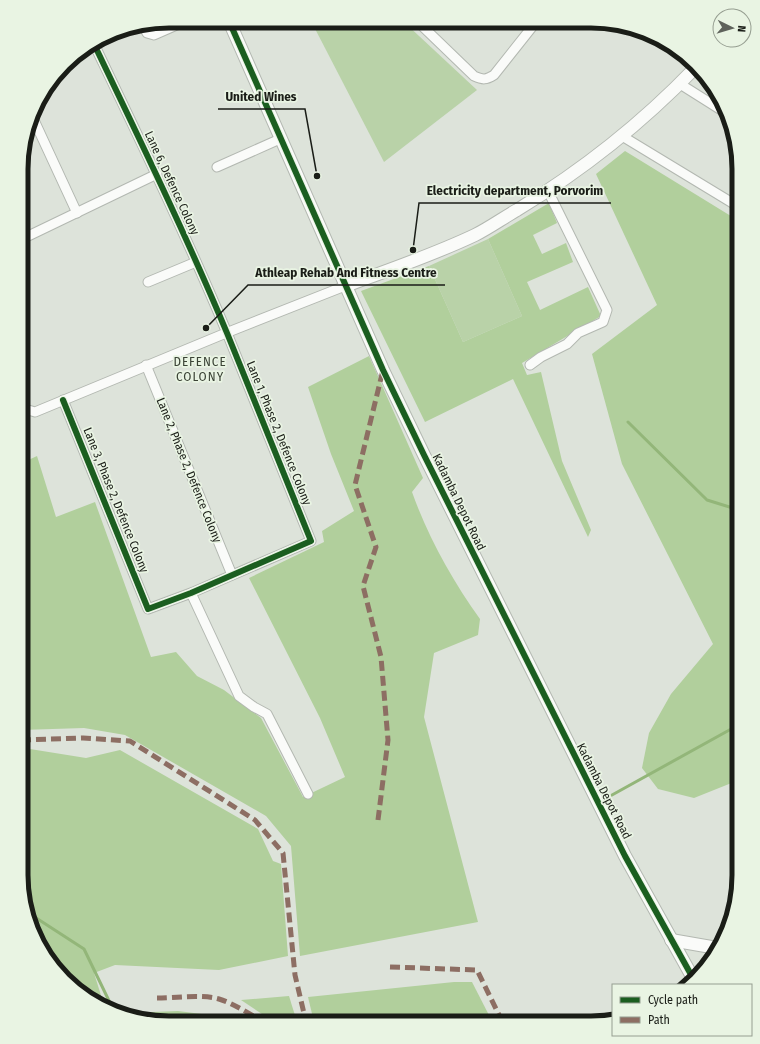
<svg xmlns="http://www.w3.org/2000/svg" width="760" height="1044" viewBox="0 0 760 1044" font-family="'Fira Sans Condensed',sans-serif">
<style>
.green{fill:#b9d2a8}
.forest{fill:#b1cf9c}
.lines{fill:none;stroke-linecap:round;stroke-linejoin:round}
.stream{stroke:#93b679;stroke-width:3}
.minor-casing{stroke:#b3b8b1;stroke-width:11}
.tertiary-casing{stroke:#b3b8b1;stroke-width:14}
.minor{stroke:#fafbf9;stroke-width:9}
.tertiary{stroke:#fafbf9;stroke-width:12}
.quiet{stroke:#8d6e63;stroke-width:5;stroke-dasharray:10 5;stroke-linecap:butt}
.cycleway-casing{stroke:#e9f4e3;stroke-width:8}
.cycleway{stroke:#1b5e20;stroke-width:6}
.labels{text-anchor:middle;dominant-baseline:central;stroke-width:3.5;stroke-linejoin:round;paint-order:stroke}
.street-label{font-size:12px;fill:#1a1d17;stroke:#e9f4e3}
.neighbourhood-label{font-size:13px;letter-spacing:1px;fill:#3b4336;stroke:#e9f4e3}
.rim{fill:none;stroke:#1a1d17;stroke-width:5}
.leader{fill:none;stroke:#1a1d17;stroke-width:1.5}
.callout-dot{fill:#1a1d17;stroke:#e9f4e3;stroke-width:1.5}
.callout-label{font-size:13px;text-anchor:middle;font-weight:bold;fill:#1a1d17;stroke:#e9f4e3;stroke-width:3.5;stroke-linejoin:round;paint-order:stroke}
</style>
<rect width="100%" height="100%" fill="#dde3da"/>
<!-- green -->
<g class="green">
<path d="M311,21L404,22L477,90L384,162Z"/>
<path d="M488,239L522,316L463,342L429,266Z"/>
</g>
<!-- forest -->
<g class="forest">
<path d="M625,151L739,221V780L694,798L658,789L642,768L649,733L671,694L713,644L622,464L592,354L657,305L596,174Z"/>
<path d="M549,203L557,223L533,235L542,254L566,243L573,262L527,282L540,310L588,287L601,316L522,363L527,375L541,372L562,461L591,530L588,537L513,379L425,422L361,291L429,266L463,342L522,316L488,239Z"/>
<path d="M369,356L423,478L412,492C428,537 452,580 480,619L478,635L434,653L424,717L478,922L300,956L291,846L266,816L125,735L84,728L21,730L22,463L37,456L56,517L95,502L151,657L176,652L197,676L224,690L261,718L303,797L345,777L320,718L249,578L324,542L322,531L354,511L331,454L308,387Z"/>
<path d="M30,749L86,758L120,750L258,829L273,861L281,864L288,956L219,970L115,965L94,973L104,1005L86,998L36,941L21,875V752Z"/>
<path d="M454,982H472L493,1023L314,1022L308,997Z"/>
<path d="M289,996L297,1022H274L241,1000Z"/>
<path d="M178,1011L233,1018L239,1022H150L127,1013Z"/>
</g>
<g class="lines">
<!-- stream -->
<g class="stream">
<path d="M628,422L707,500L739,510"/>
<path d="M612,795L733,728L739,722"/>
<path d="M30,914L84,949L112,1007"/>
</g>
<defs>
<g id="minor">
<path d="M418,22L474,76C483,80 486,80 494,75L536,22"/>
<path d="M143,25L147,33L154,35L186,21"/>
<path d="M680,84L726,113"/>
<path d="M33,118L77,213"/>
<path d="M622,136L739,207"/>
<path d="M217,167L280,139"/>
<path d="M22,239L157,174"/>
<path d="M148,282L196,262"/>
<path d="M146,365L232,575"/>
<path d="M530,365L541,357L567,344L578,333L603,322L607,310L548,191"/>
<path d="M63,400L148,609L191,593L311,541C283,472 255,402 227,333C186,235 140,140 94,44"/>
<path d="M22,402L25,409L35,412L226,333L345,286"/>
<path d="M191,593L239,696L254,707L267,714L308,794"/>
</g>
<g id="tertiary">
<path d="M229,21L383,370L424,455L625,856L694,980"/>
<path d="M345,286C389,270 433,255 475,235C489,228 503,218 517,210C581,171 641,124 694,69"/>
<path d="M671,940L717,948"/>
</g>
</defs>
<!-- minor casing -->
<use href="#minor" class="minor-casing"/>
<!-- tertiary casing -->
<use href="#tertiary" class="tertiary-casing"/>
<!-- minor -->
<use href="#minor" class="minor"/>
<!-- tertiary -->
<use href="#tertiary" class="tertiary"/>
<!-- quiet -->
<g class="quiet">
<path d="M21,740L83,738L130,741L255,820L283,853L295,975L306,1022"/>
<path d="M378,820L388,740L381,657L363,586L376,547L355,485L383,370"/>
<path d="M390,967L477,970L503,1023"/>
<path d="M157,998C176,998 201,994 219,999C235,1004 249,1014 264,1022"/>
</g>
<defs>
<g id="cycleway">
<path d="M229,21L383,370L424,455L625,856L694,980"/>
<path d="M63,400L148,609L191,593L311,541C283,472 255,402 227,333C186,235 140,140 94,44"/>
</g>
</defs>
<!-- cycleway casing -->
<use href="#cycleway" class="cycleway-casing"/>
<!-- cycleway -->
<use href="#cycleway" class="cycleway"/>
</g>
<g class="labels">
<!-- street labels -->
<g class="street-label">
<text transform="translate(172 183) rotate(65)">Lane 6, Defence Colony</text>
<text transform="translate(279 433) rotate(68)">Lane 1, Phase 2, Defence Colony</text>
<text transform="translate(189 470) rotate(68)">Lane 2, Phase 2, Defence Colony</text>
<text transform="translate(116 500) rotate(68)">Lane 3, Phase 2, Defence Colony</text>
<text transform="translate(459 502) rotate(64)">Kadamba Depot Road</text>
<text transform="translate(604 791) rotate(63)">Kadamba Depot Road</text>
</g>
<!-- neighbourhood labels -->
<g class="neighbourhood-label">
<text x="200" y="361">DEFENCE<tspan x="200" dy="15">COLONY</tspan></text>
</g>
</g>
<!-- crop -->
<path d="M0 0H760V1044H0ZM169 28H591A141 141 0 0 1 732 169V875A141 141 0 0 1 591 1016H169A141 141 0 0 1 28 875V169A141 141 0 0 1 169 28Z" fill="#e9f4e3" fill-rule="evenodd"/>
<path class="rim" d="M169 28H591A141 141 0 0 1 732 169V875A141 141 0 0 1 591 1016H169A141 141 0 0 1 28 875V169A141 141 0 0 1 169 28Z"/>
<!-- callouts -->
<path class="leader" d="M317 176L305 109H218M413 250L419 203H611M206 328L248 285H445"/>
<g class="callout-dot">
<circle cx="317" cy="176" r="4"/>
<circle cx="413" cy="250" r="4"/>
<circle cx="206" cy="328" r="4"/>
</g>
<g class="callout-label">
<text x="261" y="101">United Wines</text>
<text x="515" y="195">Electricity department, Porvorim</text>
<text x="346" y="277">Athleap Rehab And Fitness Centre</text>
</g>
<!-- legend -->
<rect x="612" y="984" width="140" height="52" fill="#e9f4e3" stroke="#969e91"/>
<rect x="620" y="997" width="20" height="6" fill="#1b5e20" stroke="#969e91"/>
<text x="648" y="1004" font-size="12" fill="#1a1d17">Cycle path</text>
<rect x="620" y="1017" width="20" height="6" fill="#8d6e63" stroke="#969e91"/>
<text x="648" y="1024" font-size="12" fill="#1a1d17">Path</text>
<!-- north arrow -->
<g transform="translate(732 28) rotate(95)"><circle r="19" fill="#e9f4e3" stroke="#969e91"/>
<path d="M0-3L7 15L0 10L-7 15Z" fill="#5e625b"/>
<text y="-6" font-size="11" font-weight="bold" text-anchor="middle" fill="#1a1d17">N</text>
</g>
</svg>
